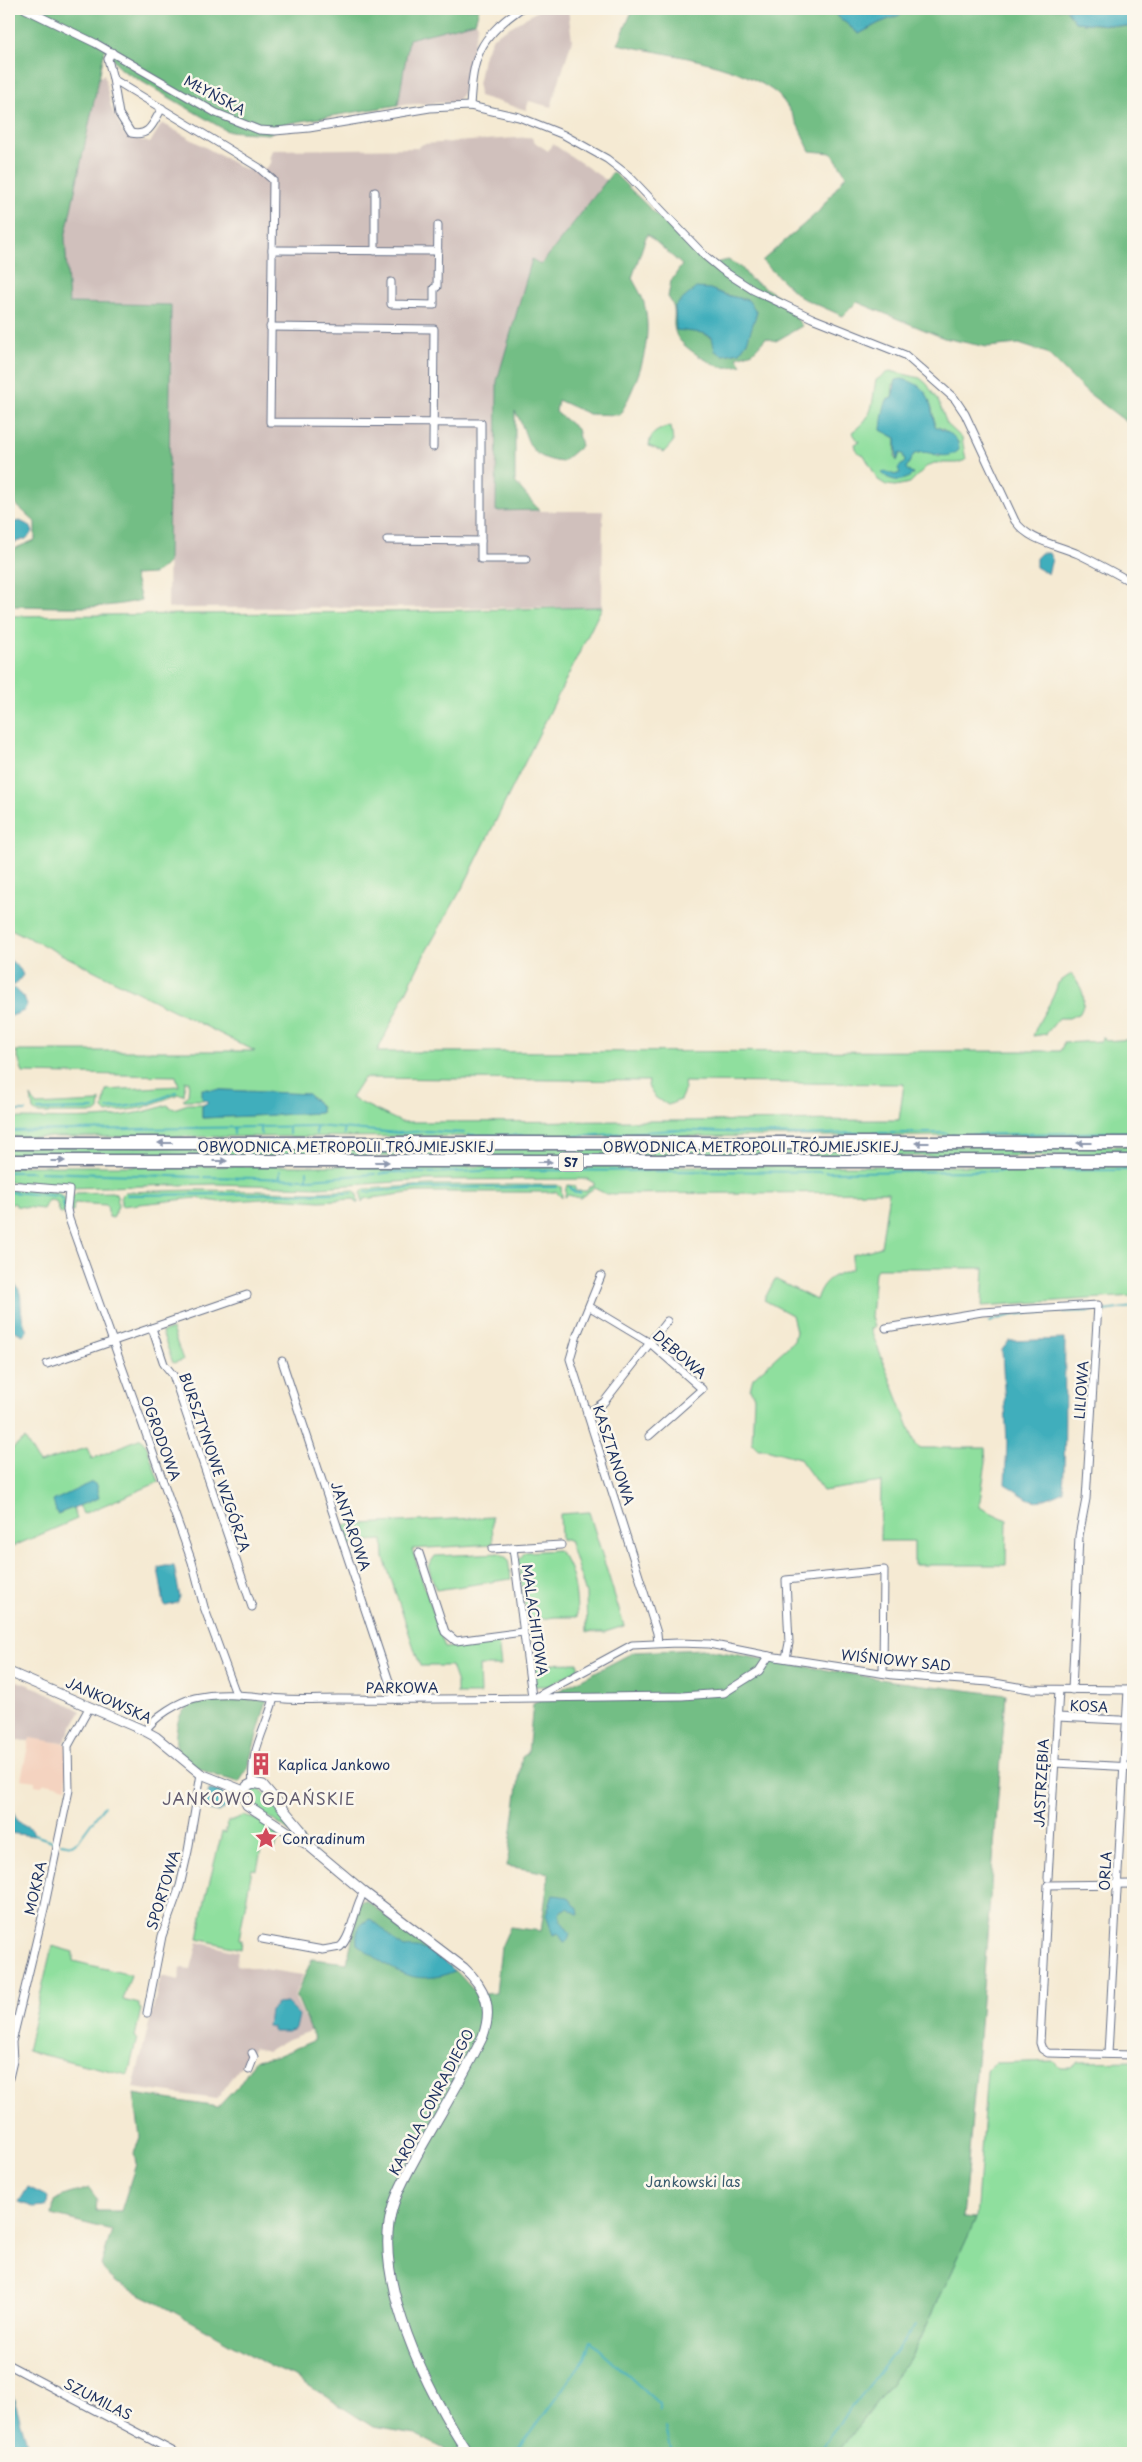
<svg xmlns="http://www.w3.org/2000/svg" width="1142" height="2462" viewBox="0 0 1142 2462" font-family="'Playpen Sans',sans-serif">
<style>
.built{fill:#f4d3c0}
.industrial{fill:#d0c0bc}
.green{fill:#8fdf9e;stroke:#55877e;fill-rule:evenodd}
.forest{fill:#73be85;stroke:#477672;fill-rule:evenodd}
.water{fill:#40aebc;stroke:#2e6e8d}
.lines{fill:none;stroke-linecap:round;stroke-linejoin:round}
.stream{stroke:#40aebc;stroke-width:2}
.minor-casing{stroke:#677087;stroke-width:9}
.tertiary-casing{stroke:#677087;stroke-width:11}
.motorway-casing{stroke:#677087;stroke-width:15}
.minor{stroke:#fff;stroke-width:7}
.tertiary{stroke:#fff;stroke-width:9}
.motorway{stroke:#fff;stroke-width:12}
.oneway{fill:#8d97ae}
.labels{text-anchor:middle;dominant-baseline:central;stroke-width:5;stroke-linejoin:round;paint-order:stroke}
.shield{fill:#fbf7ec;stroke:#5e6b89;stroke-width:1}
.shield-label{font-size:12px;font-weight:bold;fill:#1b2f5e}
.street-label{font-size:14px;fill:#1b2f5e;stroke:#fbf7ec}
.poi-label{font-size:14px;fill:#1b2f5e;stroke:#fbf7ec;text-anchor:start}
.park-label{font-size:14px;fill:#385b6e;stroke:#fbf7ec}
.quarter-label{font-size:16px;letter-spacing:1px;fill:#635d70;stroke:#fbf7ec}
</style>
<rect width="100%" height="100%" fill="#fbf7ec"/>
<filter id="ink" filterUnits="userSpaceOnUse"><feTurbulence type="fractalNoise" baseFrequency=".02" numOctaves="2"/><feDisplacementMap in="SourceGraphic" scale="10" xChannelSelector="R" yChannelSelector="G"/><feConvolveMatrix kernelMatrix="1 2 1 2 8 2 1 2 1" color-interpolation-filters="sRGB"/></filter>
<filter id="wash" filterUnits="userSpaceOnUse"><feTurbulence type="fractalNoise" baseFrequency=".0096" numOctaves="4" result="noise"/><feDisplacementMap in="SourceGraphic" scale="20" xChannelSelector="R" yChannelSelector="G"/><feGaussianBlur stdDeviation="1.12" result="paint"/><feColorMatrix in="noise" values="0 0 0 0 0 0 0 0 0 0 0 0 0 0 0 0 0 1.4 0 .05"/><feComposite in="paint" operator="in"/></filter>
<g filter="url(#wash)">
<rect width="100%" height="100%" fill="#f5ead3"/>
<!-- built -->
<path class="built" d="M30,1737L66,1744L67,1787L46,1783L41,1786L35,1785V1781L21,1779Z"/>
<!-- industrial -->
<g class="industrial">
<path d="M541,9H568L572,40L551,107L529,101L526,110L479,96L478,85L483,58L493,37Z"/>
<path d="M475,22L478,24L462,95L455,102L398,105L409,39Z"/>
<path d="M104,74L111,107L124,135L150,143L162,123L246,170L267,168L271,161L269,159L272,150L417,148L423,144L531,137L536,143L548,151L553,144L606,180L541,265L532,260L497,381L496,511H603L602,607L168,608L171,305L69,303L65,238L98,79Z"/>
<path d="M9,1678L39,1689L81,1711L63,1743L30,1738L29,1741L9,1740Z"/>
<path d="M198,1942L238,1952L236,1965L303,1975L294,1996L311,2031L286,2040L267,2051L254,2048L217,2099L133,2088L161,1976L179,1980L181,1968L191,1969Z"/>
</g>
<!-- green -->
<g class="green">
<path d="M890,371L920,378L927,384L939,403L947,424L962,438L966,460L957,463H934L926,467L910,483L895,486L886,485L878,480L864,455L857,452L855,444L859,442L852,432C876,415 871,404 876,380ZM893,384L923,390L932,408L935,426L943,429L959,443L939,457L928,451L914,454L906,468L909,472L887,478L891,474L895,475L900,473L905,461L903,454L900,453L897,460L895,457L896,438L881,430L887,400L892,398Z"/>
<path d="M671,426L673,442L664,452L649,446C650,432 658,430 671,426Z"/>
<path d="M602,607L465,883L424,955L377,1052L1060,1051L1064,1043L1101,1041L1102,1037H1104L1105,1041L1133,1039V1136L9,1137V1118C62,1118 116,1123 167,1105L174,1109L188,1104H208L202,1106V1118L321,1113V1106L308,1094L202,1089L208,1100H183L188,1095L189,1081H185L184,1095L179,1094L142,1108L107,1113L103,1109L106,1090L179,1086L176,1076L23,1073L16,1051H255L9,928V616L389,612ZM364,1078L649,1081L648,1086L656,1098L668,1105L680,1100L685,1089L684,1082L904,1084L899,1120L401,1122L351,1098Z"/>
<path d="M1071,974C1082,987 1088,998 1080,1013L1069,1018H1059L1046,1034L1033,1036C1039,1017 1053,1003 1058,983Z"/>
<path d="M31,1096L36,1105L97,1102L100,1100L99,1110L95,1113H37L33,1110Z"/>
<path d="M9,1146H1133V1156L9,1157Z"/>
<path d="M9,1166H1133V1296L982,1306L984,1268H878L875,1272L871,1317L874,1327L870,1328L916,1445L921,1448H985L986,1463L979,1507L1007,1520L1006,1565H914V1541H880L881,1482L823,1491L799,1458L766,1449H758L752,1443L754,1397L750,1389L753,1378L794,1341L796,1331L792,1315L764,1300L775,1279L816,1300C823,1278 833,1276 852,1269V1255L881,1247L889,1192L606,1194L594,1188L580,1198L568,1195L565,1197L566,1188L568,1185L574,1186L576,1191H587L589,1187L594,1186V1183L587,1179L427,1180L319,1187L216,1184L67,1188L9,1182Z"/>
<path d="M557,1185L561,1187L562,1198L556,1192H416L364,1199L362,1202L361,1193L364,1189L430,1185Z"/>
<path d="M9,1187L58,1192L65,1198L66,1213L60,1214L56,1201L48,1200L43,1209L16,1206L15,1203L9,1205Z"/>
<path d="M196,1190L315,1192L353,1190L357,1193L358,1203H356L355,1199L320,1201L277,1198L219,1202L196,1198L121,1206V1196L125,1192Z"/>
<path d="M112,1192L117,1195L118,1206L113,1218L109,1217L107,1205L74,1203L73,1212H69L70,1199L76,1193Z"/>
<path d="M172,1329L183,1360L173,1363L162,1332Z"/>
<path d="M141,1438L147,1447L159,1482L83,1514L79,1505L98,1498L57,1514L73,1508L77,1519L9,1548V1451L25,1439L39,1463L87,1448L92,1459Z"/>
<path d="M589,1512L624,1626L605,1632H587L586,1594L569,1540H561L560,1514Z"/>
<path d="M492,1517L493,1544L412,1549L445,1648L498,1641L501,1666H479L480,1694H457V1683L451,1666H420L384,1558L383,1540L364,1541L349,1546L342,1525Z"/>
<path d="M557,1550C574,1563 577,1596 577,1617H555L527,1621L518,1561L525,1552Z"/>
<path d="M500,1553L508,1559L511,1579L436,1590L428,1566L435,1556Z"/>
<path d="M578,1663V1669L549,1686H534L531,1664Z"/>
<path d="M253,1787H259L305,1842L251,1805L248,1796Z"/>
<path d="M243,1816L258,1820L283,1835L273,1850L262,1845L257,1870L252,1869L239,1939L242,1940L241,1949L198,1939L205,1900L222,1832L225,1833L228,1822Z"/>
<path d="M52,1946L73,1952V1961L131,1975L123,2000L139,2004V2008L141,2009L135,2037L137,2038L128,2075L27,2051Z"/>
<path d="M1053,2061L1060,2068H1071L1079,2062L1133,2061V2453H837L913,2355L976,2219L987,2070L995,2063Z"/>
</g>
<!-- forest -->
<g class="forest">
<path d="M9,9H479L475,22L409,39L398,105L284,124L269,134L227,131L122,70L105,49L65,238L69,303L171,305L168,563L154,574L134,575L141,600C99,611 52,606 9,606V551L35,540V522L12,501L9,511Z"/>
<path d="M633,9H829L859,34L879,23L914,9H1066L1075,22L1133,27V427L1083,389L1047,353L1019,344L987,347L944,338L857,302L843,316L800,297L762,261L819,211L846,175L832,153L810,151C801,133 789,101 772,90C730,61 667,55 618,44Z"/>
<path d="M613,172L707,265L728,260L741,267L750,279L782,298L802,326L776,341L766,338L753,352L737,357L742,365C734,366 726,369 719,366C707,362 680,346 676,334C670,319 680,313 668,297L671,281L682,265L647,234L632,278C636,286 642,295 644,303C654,342 638,381 620,415L589,414L558,400L556,412L577,429L581,446L562,462C523,457 531,438 515,411V482L539,510L496,511L497,381L532,259L541,265ZM710,289L725,295L748,300L747,342L740,352L723,355L712,338L703,333Z"/>
<path d="M703,1649L892,1681L1006,1695L978,2051L963,2218L976,2219L913,2355L837,2453H452L415,2434L373,2427L297,2378L270,2366L158,2303L117,2283L105,2272L101,2265L112,2230L52,2215L54,2201C65,2193 77,2193 89,2188L97,2199L96,2211H121L136,2164L134,2153L140,2137L134,2094L218,2107L238,2086L255,2060L275,2057L315,2040L296,1995L312,1959L347,1963L360,1901L366,1900L457,1972L478,1995L496,1993L501,1947L510,1927L541,1931L549,1873L507,1866L522,1757L528,1753L533,1704L634,1652Z"/>
<path d="M235,1698L267,1700L247,1770L239,1782C220,1777 195,1771 180,1755C176,1750 175,1740 176,1733C177,1726 178,1717 183,1711C194,1699 220,1699 235,1698Z"/>
</g>
<!-- water -->
<g class="water">
<path d="M829,9H915L879,23L859,34Z"/>
<path d="M1066,9H1133V27L1075,22Z"/>
<path d="M696,288L710,289L725,295L748,300L757,312L747,342L740,352L723,355L715,351L712,337L703,333L676,330L675,306Z"/>
<path d="M902,379C931,386 930,403 935,426C946,433 959,434 959,450C943,464 930,447 914,454L906,468L909,472L913,474C903,483 891,482 882,473L885,471L895,475L900,473L898,468L905,462L903,454L900,453L897,461L896,438L881,430C882,419 883,409 887,400L892,398L896,380Z"/>
<path d="M20,521L30,526L33,532L26,539L9,544V523Z"/>
<path d="M1041,553H1049L1052,559L1048,574L1036,567V558Z"/>
<path d="M9,959L20,969L23,975L15,985L9,987Z"/>
<path d="M14,988L24,997L27,1004L24,1011L9,1017V990Z"/>
<path d="M202,1089L308,1094L321,1107V1113L202,1118V1106L208,1102L202,1098Z"/>
<path d="M9,1278C25,1292 19,1297 22,1315C23,1321 25,1326 27,1331L23,1335L9,1328Z"/>
<path d="M1065,1339C1064,1390 1066,1440 1063,1491C1030,1507 1035,1502 1005,1484L1007,1443L1002,1350L1009,1341Z"/>
<path d="M92,1482L96,1485L99,1498L57,1514L53,1501Z"/>
<path d="M165,1566H174L180,1597L177,1603L166,1606L164,1604L158,1568Z"/>
<path d="M209,1790C217,1790 226,1793 231,1801L229,1806L219,1812L206,1809L204,1804Z"/>
<path d="M9,1800L17,1821L32,1829L34,1836L9,1833Z"/>
<path d="M553,1895L568,1897L578,1909L579,1915L568,1908L562,1910L559,1914L561,1921L570,1933L568,1940L564,1942L558,1933L553,1935L546,1915Z"/>
<path d="M370,1919C384,1927 391,1939 404,1948C428,1946 438,1956 455,1971C411,1989 391,1968 357,1944C356,1931 358,1925 370,1919Z"/>
<path d="M287,2003L299,2015L296,2029L287,2032H273V2027L268,2026L270,2010L277,2004Z"/>
<path d="M28,2187L48,2197L47,2206L33,2207L19,2202Z"/>
<path d="M9,2383L30,2453H11L9,2451Z"/>
</g>
<g class="lines">
<!-- stream -->
<g class="stream">
<path d="M108,1109L149,1103L177,1092"/>
<path d="M38,1110L94,1109"/>
<path d="M9,1111H26"/>
<path d="M316,1126V1134"/>
<path d="M261,1127V1134"/>
<path d="M9,1131L316,1126L399,1133L427,1131L464,1133"/>
<path d="M234,1134V1128"/>
<path d="M289,1134V1127"/>
<path d="M344,1134V1128"/>
<path d="M469,1135L583,1136L674,1130L799,1135L853,1133H947"/>
<path d="M952,1135L1133,1132"/>
<path d="M511,1170L821,1172"/>
<path d="M280,1171V1178"/>
<path d="M9,1172H33"/>
<path d="M40,1172L201,1177"/>
<path d="M825,1172L1133,1170"/>
<path d="M379,1174L393,1172L427,1173L507,1170"/>
<path d="M204,1177L310,1179L375,1174"/>
<path d="M307,1178V1171"/>
<path d="M570,1187L575,1193H580"/>
<path d="M9,1192L59,1196L62,1199"/>
<path d="M366,1192L411,1188L556,1187"/>
<path d="M127,1195L352,1193"/>
<path d="M63,1203L64,1209"/>
<path d="M1103,1311L1133,1307"/>
<path d="M989,1322C1019,1309 1059,1313 1092,1311"/>
<path d="M1133,1590L1130,1593L1133,1601"/>
<path d="M34,1835L55,1842"/>
<path d="M61,1843L72,1845L79,1840L104,1806"/>
<path d="M666,2428L672,2453"/>
<path d="M516,2453L585,2358L591,2341L659,2404V2410"/>
<path d="M817,2453L915,2326"/>
</g>
</g>
</g>
<g filter="url(#ink)">
<g class="lines">
<defs>
<g id="minor">
<path d="M25,9L95,43L216,113L259,130L275,131L309,128L430,108L470,106L519,117L564,135L607,159L629,176L704,255L722,270L753,290L812,318L905,355L955,399L965,414L1015,521C1030,542 1056,544 1078,554C1097,563 1115,573 1133,583"/>
<path d="M112,52L108,59L113,79L258,167L273,180L270,422L481,423V559H526"/>
<path d="M113,79L119,114L131,133C150,137 153,123 162,108"/>
<path d="M470,106C473,56 478,39 520,9"/>
<path d="M375,192V251"/>
<path d="M272,250L438,251"/>
<path d="M391,282V304L434,305V288L437,287L438,225"/>
<path d="M270,327L434,329L433,447"/>
<path d="M387,540L481,541"/>
<path d="M9,1185L69,1190L67,1209L69,1219L192,1562L204,1607L236,1694"/>
<path d="M601,1276L577,1335L570,1359L657,1633L658,1643"/>
<path d="M590,1307L650,1343L702,1389L649,1436"/>
<path d="M152,1328L164,1364L173,1375L252,1607"/>
<path d="M886,1328L982,1312L1098,1305L1086,1499L1079,1536L1072,1690"/>
<path d="M282,1361L395,1699"/>
<path d="M47,1364L247,1295"/>
<path d="M587,1414L604,1402L667,1321"/>
<path d="M513,1548L532,1697"/>
<path d="M492,1549L561,1545"/>
<path d="M419,1553L445,1632L456,1641L523,1632"/>
<path d="M786,1658L789,1643L786,1580L884,1570L883,1673"/>
<path d="M538,1696L632,1645L678,1643L709,1644L769,1656L893,1675L989,1682L1030,1689L1133,1690"/>
<path d="M1057,1717L1120,1720"/>
<path d="M145,1731C155,1716 178,1702 195,1698C225,1691 255,1697 285,1699C303,1700 320,1699 338,1699C453,1700 568,1697 682,1696L724,1693L759,1671L769,1656"/>
<path d="M1055,1763L1133,1767"/>
<path d="M253,1783C249,1753 267,1726 274,1698"/>
<path d="M1048,1878L1059,1690"/>
<path d="M1133,1884L1048,1885L1040,2043L1042,2049L1048,2053L1133,2055"/>
<path d="M262,1939L323,1950L340,1947C352,1937 354,1907 364,1892"/>
<path d="M147,2013L162,1936L180,1886L188,1851L201,1774"/>
<path d="M1108,2054L1128,1690"/>
<path d="M249,2070L254,2057L252,2053"/>
<path d="M9,2078L13,2061L12,2042L44,1909L69,1790L68,1746L89,1708"/>
<path d="M9,2365L176,2453"/>
</g>
<g id="tertiary">
<path d="M9,1672L145,1731L156,1737L201,1774L244,1791"/>
<path d="M308,1845L301,1830L263,1785L253,1783L247,1786L244,1796L247,1805L308,1845L364,1892L464,1968C486,1988 493,2008 483,2036C465,2074 442,2111 421,2148C411,2167 399,2186 393,2206C370,2276 429,2396 468,2453"/>
</g>
<g id="motorway">
<path d="M9,1143H1133"/>
<path d="M9,1161H1133"/>
</g>
</defs>
<!-- minor casing -->
<use href="#minor" class="minor-casing"/>
<!-- tertiary casing -->
<use href="#tertiary" class="tertiary-casing"/>
<!-- motorway casing -->
<use href="#motorway" class="motorway-casing"/>
<!-- minor -->
<use href="#minor" class="minor"/>
<!-- tertiary -->
<use href="#tertiary" class="tertiary"/>
<!-- motorway -->
<use href="#motorway" class="motorway"/>
</g>
<!-- one-way arrows -->
<defs><path id="oneway-solid" d="M-6-.8H1V-3.2L6.5 0L1 3.2V.8H-6Z" transform="scale(1.25)"/></defs>
<g class="oneway">
<use href="#oneway-solid" transform="translate(165 1143) rotate(180)"/>
<use href="#oneway-solid" transform="translate(922 1143) rotate(180)"/>
<use href="#oneway-solid" transform="translate(1084 1143) rotate(180)"/>
<use href="#oneway-solid" transform="translate(58 1161)"/>
<use href="#oneway-solid" transform="translate(220 1161)"/>
<use href="#oneway-solid" transform="translate(382 1162)"/>
<use href="#oneway-solid" transform="translate(545 1162)"/>
</g>
</g>
<!-- icons -->
<defs>
<symbol id="building-bare" viewBox="-9 -9 18 18"><path d="M-4-6H4V6H1V3H-1V6H-4ZM-2.5-4.3h1.7v1.8h-1.7ZM.8-4.3h1.7v1.8H.8ZM-2.5-1h1.7V.8h-1.7ZM.8-1h1.7V.8H.8Z" fill="#d1495b" stroke="#fbf7ec" stroke-width="2.5" paint-order="stroke"/></symbol>
<symbol id="sight-bare" viewBox="-9 -9 18 18"><path d="M0-6L1.8-2.2L6-1.7L2.9 1.2L3.7 5.4L0 3.3L-3.7 5.4L-2.9 1.2L-6-1.7L-1.8-2.2Z" fill="#d1495b" stroke="#fbf7ec" stroke-width="2.5" paint-order="stroke"/></symbol>
</defs>
<g fill-rule="evenodd">
<use href="#building-bare" x="245" y="1748" width="32" height="32"/>
<use href="#sight-bare" x="250" y="1822" width="32" height="32"/>
</g>
<g class="labels">
<!-- shield labels -->
<rect class="shield" x="558.5" y="1152.5" width="25" height="19" rx="4"/>
<g class="shield-label">
<text x="571" y="1162">S7</text>
</g>
<!-- street labels -->
<g class="street-label">
<text transform="translate(215 95) rotate(28)">MŁYŃSKA</text>
<text x="346" y="1146">OBWODNICA METROPOLII TRÓJMIEJSKIEJ</text>
<text x="751" y="1146">OBWODNICA METROPOLII TRÓJMIEJSKIEJ</text>
<text transform="translate(680 1354) rotate(41)">DĘBOWA</text>
<text transform="translate(1081 1390) rotate(-86)">LILIOWA</text>
<text transform="translate(161 1438) rotate(70)">OGRODOWA</text>
<text transform="translate(614 1455) rotate(72)">KASZTANOWA</text>
<text transform="translate(215 1462) rotate(71)">BURSZTYNOWE WZGÓRZA</text>
<text transform="translate(351 1526) rotate(71)">JANTAROWA</text>
<text transform="translate(535 1620) rotate(82)">MALACHITOWA</text>
<text transform="translate(896 1660) rotate(6)">WIŚNIOWY SAD</text>
<text x="402" y="1687">PARKOWA</text>
<text transform="translate(109 1700) rotate(24)">JANKOWSKA</text>
<text transform="translate(1089 1706) rotate(3)">KOSA</text>
<text transform="translate(1041 1783) rotate(-87)">JASTRZĘBIA</text>
<text transform="translate(1105 1871) rotate(-87)">ORLA</text>
<text transform="translate(35 1888) rotate(-77)">MOKRA</text>
<text transform="translate(163 1890) rotate(-73)">SPORTOWA</text>
<text transform="translate(431 2102) rotate(-62)">KAROLA CONRADIEGO</text>
<text transform="translate(98 2399) rotate(27)">SZUMILAS</text>
</g>
<!-- poi labels -->
<g class="poi-label">
<text x="278" y="1764">Kaplica Jankowo</text>
<text x="282" y="1838">Conradinum</text>
</g>
<!-- park labels -->
<g class="park-label">
<text x="693" y="2181">Jankowski las</text>
</g>
<!-- quarter labels -->
<g class="quarter-label">
<text x="259" y="1798">JANKOWO GDAŃSKIE</text>
</g>
</g>
<!-- margin -->
<rect width="1142" height="2462" fill="none" stroke="#fbf7ec" stroke-width="30"/>
</svg>
